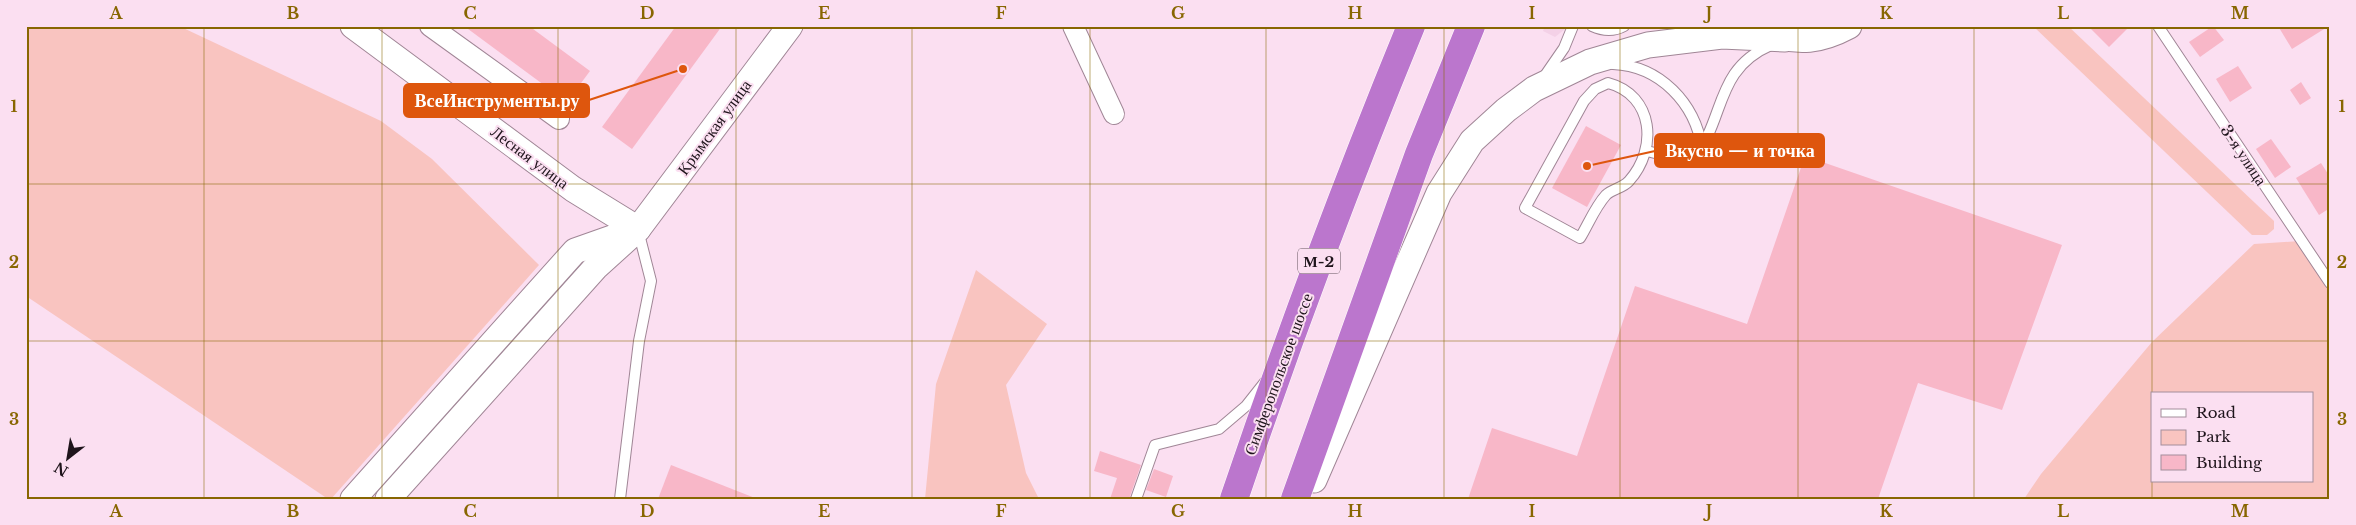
<svg xmlns="http://www.w3.org/2000/svg" width="2356" height="525" viewBox="0 0 2356 525" font-family="'Libre Baskerville',serif">
<style>
.built{fill:#f4d1e7}
.green{fill:#f9c4c0;fill-rule:evenodd}
.building{fill:#f8b7c8}
.lines{fill:none;stroke-linecap:round;stroke-linejoin:round}
.service-casing{stroke:#a08696;stroke-width:12}
.minor-casing{stroke:#a08696;stroke-width:22}
.tertiary-casing{stroke:#a08696;stroke-width:27}
.motorway-casing{stroke:#fff;stroke-width:29}
.service{stroke:#fff;stroke-width:10}
.minor{stroke:#fff;stroke-width:20}
.tertiary{stroke:#fff;stroke-width:25}
.motorway{stroke:#bb76cd;stroke-width:28}
.grid{fill:none;stroke:#886601;stroke-width:1;stroke-opacity:0.55}
.labels{text-anchor:middle;dominant-baseline:central;stroke-width:4;stroke-linejoin:round;paint-order:stroke}
.shield{fill:#fbdff1;stroke:#60515b;stroke-width:1}
.shield-label{font-size:15px;font-weight:bold;fill:#1e141b}
.street-label{font-size:16px;fill:#1e141b;stroke:#fbdff1}
.leader{fill:none;stroke:#de560d;stroke-width:2}
.callout-dot{fill:#de560d;stroke:#fbdff1;stroke-width:2}
.callout{fill:#de560d;stroke:#de560d;stroke-width:2}
.callout-label{font-size:18px;text-anchor:middle;font-weight:bold;fill:#fff}
.neatline{fill:none;stroke:#886601;stroke-width:2}
.grid-label{font-size:16px;text-anchor:middle;font-weight:bold;fill:#886601}
</style>
<rect width="100%" height="100%" fill="#fbdff1"/>
<!-- built -->
<path class="built" d="M1545,26H1569L1555,37L1543,31Z"/>
<!-- green -->
<g class="green">
<path d="M26,26H179L381,121L432,159L539,265L331,499H328L26,296Z"/>
<path d="M2033,26H2068L2274,221V229L2267,235H2252Z"/>
<path d="M2300,241L2330,288V499H2024L2041,474L2152,342L2254,244ZM2152,394H2312V481H2152Z"/>
<path d="M976,270L1047,324L1006,385L1026,473L1039,499H925L936,384Z"/>
</g>
<!-- building -->
<g class="building">
<path d="M464,26H529L590,71L567,102Z"/>
<path d="M676,26H722L632,149L602,127Z"/>
<path d="M2088,26H2130L2109,47Z"/>
<path d="M2213,26L2224,40L2200,57L2189,42Z"/>
<path d="M2278,26H2329L2292,49Z"/>
<path d="M2238,66L2252,88L2230,102L2216,79Z"/>
<path d="M2301,82L2311,98L2300,105L2290,90Z"/>
<path d="M1586,126L1621,145L1587,207L1552,188Z"/>
<path d="M2271,139L2291,167L2275,178L2256,149Z"/>
<path d="M1805,156L2062,245L2002,410L1918,383L1878,499H1468L1492,428L1577,456L1635,286L1747,324Z"/>
<path d="M2321,163L2330,177V208L2319,215L2296,178Z"/>
<path d="M1100,451L1141,465L1129,499H1110L1117,478L1094,471Z"/>
<path d="M671,465L755,498V499H658Z"/>
<path d="M1154,469L1173,476L1166,497L1146,490Z"/>
</g>
<g class="lines">
<defs>
<g id="service">
<path d="M1592,26C1603,31 1613,32 1624,26"/>
<path d="M2158,26L2330,283"/>
<path d="M1613,64C1660,66 1695,103 1702,148"/>
<path d="M1544,77L1564,48L1573,26"/>
<path d="M1608,83C1654,95 1658,149 1629,181C1623,188 1612,189 1606,195C1595,207 1588,225 1580,238L1525,208L1584,101L1595,89Z"/>
<path d="M1647,151L1682,160L1693,158C1726,121 1713,70 1771,45"/>
<path d="M620,499L639,341L651,281L638,230"/>
<path d="M1136,499L1155,445L1219,429L1246,406L1265,382"/>
</g>
<g id="minor">
<path d="M430,26L559,119"/>
<path d="M1073,26L1114,114"/>
</g>
<g id="tertiary">
<path d="M353,26L573,189L638,229"/>
<path d="M1769,33C1798,44 1821,41 1849,26"/>
<path d="M1314,480L1439,193L1472,141L1506,110L1534,89L1590,62L1648,45L1722,36L1785,39"/>
<path d="M353,499L575,251L626,233"/>
<path d="M388,499L596,267L638,229L790,26"/>
</g>
<g id="motorway">
<path d="M1234,499C1288,339 1347,182 1411,26"/>
<path d="M1295,499L1419,154L1471,26"/>
</g>
</defs>
<!-- service casing -->
<use href="#service" class="service-casing"/>
<!-- minor casing -->
<use href="#minor" class="minor-casing"/>
<!-- tertiary casing -->
<use href="#tertiary" class="tertiary-casing"/>
<!-- motorway casing -->
<use href="#motorway" class="motorway-casing"/>
<!-- service -->
<use href="#service" class="service"/>
<!-- minor -->
<use href="#minor" class="minor"/>
<!-- tertiary -->
<use href="#tertiary" class="tertiary"/>
<!-- motorway -->
<use href="#motorway" class="motorway"/>
</g>
<!-- grid -->
<path class="grid" d="M204,26V499M382,26V499M558,26V499M736,26V499M912,26V499M1090,26V499M1266,26V499M1444,26V499M1620,26V499M1798,26V499M1974,26V499M2152,26V499M26,184H2330M26,341H2330"/>
<g class="labels">
<!-- shield labels -->
<rect class="shield" x="1298" y="248.5" width="42" height="25" rx="4"/>
<g class="shield-label">
<text x="1319" y="261">М-2</text>
</g>
<!-- street labels -->
<g class="street-label">
<text transform="translate(714 127) rotate(-54)">Крымская улица</text>
<text transform="translate(2244 155) rotate(56)">3-я улица</text>
<text transform="translate(530 157) rotate(37)">Лесная улица</text>
<text transform="translate(1278 374) rotate(-70)">Симферопольское шоссе</text>
</g>
</g>
<!-- callouts -->
<path class="leader" d="M683 69L589 100M1587 166L1655 151"/>
<g class="callout-dot">
<circle cx="683" cy="69" r="5"/>
<circle cx="1587" cy="166" r="5"/>
</g>
<g class="callout">
<rect x="404" y="84" width="185" height="33" rx="5"/>
<rect x="1655" y="134" width="169" height="33" rx="5"/>
</g>
<g class="callout-label">
<text x="497" y="107">ВсеИнструменты.ру</text>
<text x="1740" y="157">Вкусно — и точка</text>
</g>
<!-- border -->
<rect width="2356" height="525" fill="none" stroke="#fbdff1" stroke-width="55"/>
<!-- legend -->
<rect x="2151" y="392" width="162" height="90" fill="#fbdff1" stroke="#a38e9b"/>
<rect x="2161" y="409" width="25" height="8" fill="#ffffff" stroke="#a38e9b"/>
<text x="2196" y="418" font-size="15" fill="#1e141b">Road</text>
<rect x="2161" y="430" width="25" height="15" fill="#f9c4c0" stroke="#a38e9b"/>
<text x="2196" y="442" font-size="15" fill="#1e141b">Park</text>
<rect x="2161" y="455" width="25" height="15" fill="#f8b7c8" stroke="#a38e9b"/>
<text x="2196" y="468" font-size="15" fill="#1e141b">Building</text>
<!-- north arrow -->
<g transform="translate(68 458) rotate(211)" stroke="#fbdff1" stroke-width="4" paint-order="stroke">
<path d="M0-4L9 19L0 12L-9 19Z" fill="#1e141b"/>
<text y="-8" font-size="14" font-weight="bold" text-anchor="middle" fill="#1e141b">N</text>
</g>
<rect x="28" y="28" width="2300" height="470" class="neatline"/>
<g class="grid-label">
<text x="116" y="19">A</text>
<text x="293" y="19">B</text>
<text x="470" y="19">C</text>
<text x="647" y="19">D</text>
<text x="824" y="19">E</text>
<text x="1001" y="19">F</text>
<text x="1178" y="19">G</text>
<text x="1355" y="19">H</text>
<text x="1532" y="19">I</text>
<text x="1709" y="19">J</text>
<text x="1886" y="19">K</text>
<text x="2063" y="19">L</text>
<text x="2240" y="19">M</text>
<text x="14" y="112">1</text>
<text x="2342" y="112">1</text>
<text x="14" y="268">2</text>
<text x="2342" y="268">2</text>
<text x="14" y="425">3</text>
<text x="2342" y="425">3</text>
<text x="116" y="517">A</text>
<text x="293" y="517">B</text>
<text x="470" y="517">C</text>
<text x="647" y="517">D</text>
<text x="824" y="517">E</text>
<text x="1001" y="517">F</text>
<text x="1178" y="517">G</text>
<text x="1355" y="517">H</text>
<text x="1532" y="517">I</text>
<text x="1709" y="517">J</text>
<text x="1886" y="517">K</text>
<text x="2063" y="517">L</text>
<text x="2240" y="517">M</text>
</g>
</svg>
